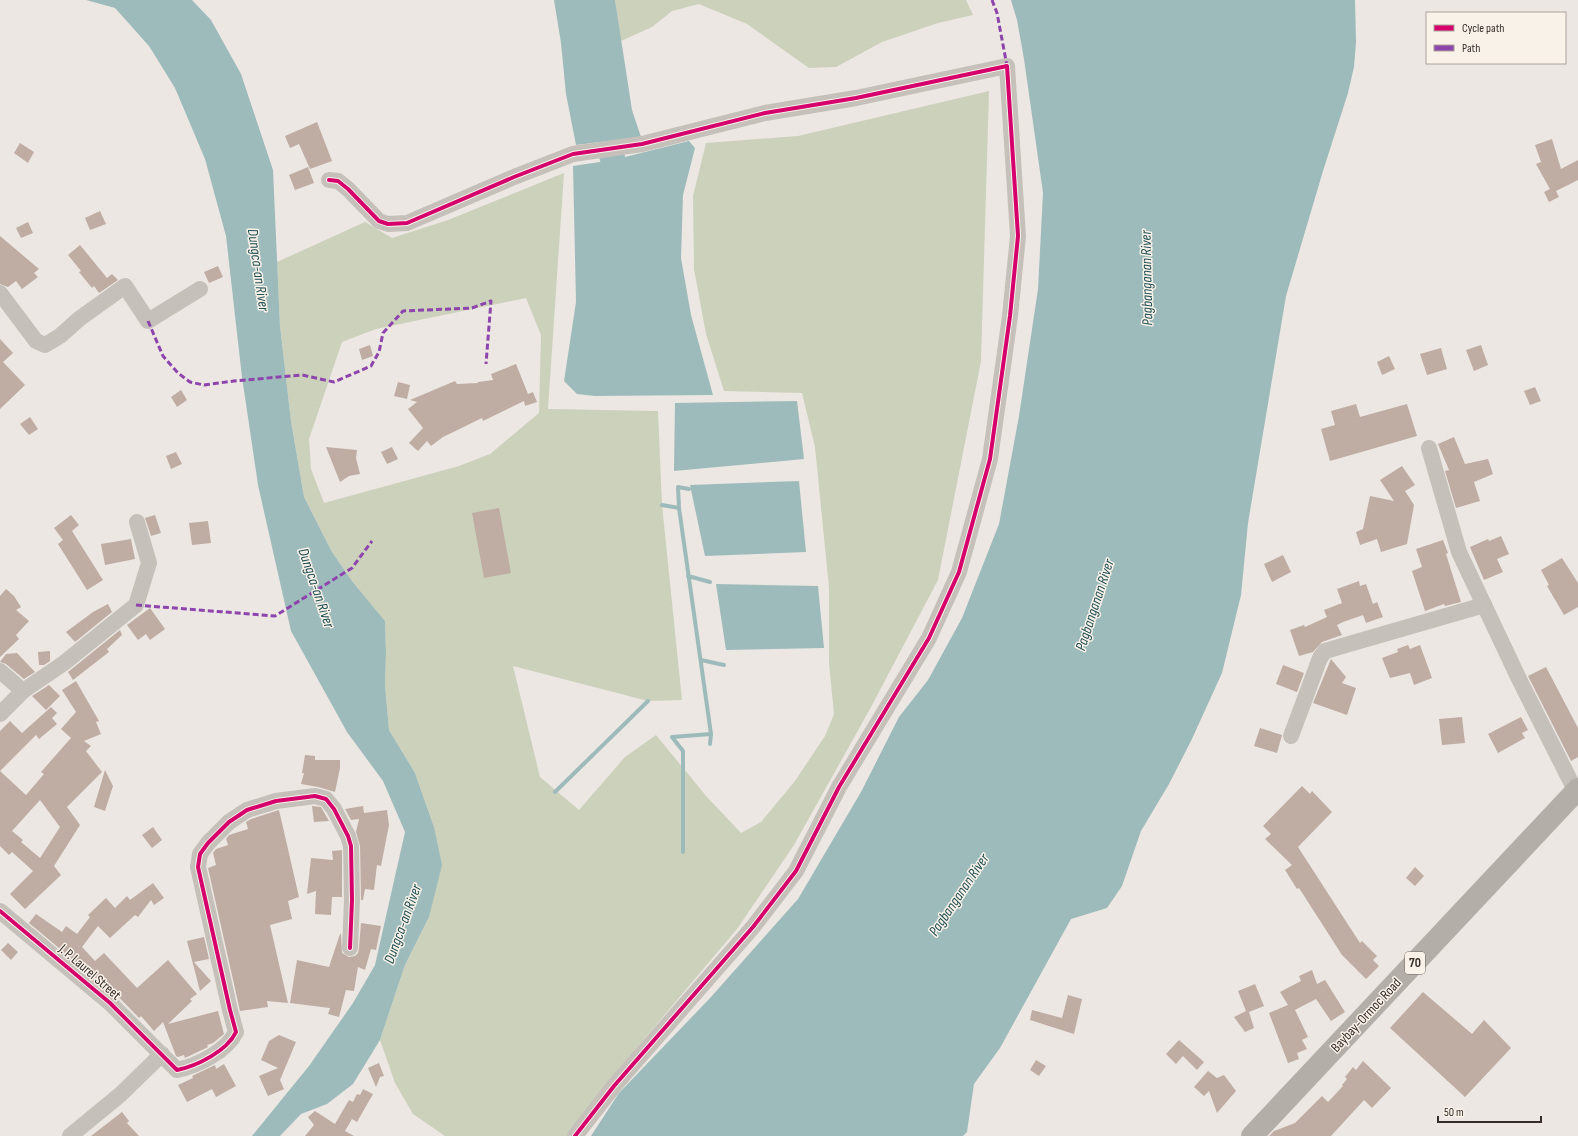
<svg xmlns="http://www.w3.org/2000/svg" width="1578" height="1136" viewBox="0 0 1578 1136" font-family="'Sofia Sans Condensed',sans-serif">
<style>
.green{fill:#ccd1bc;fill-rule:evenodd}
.water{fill:#9ebbbc}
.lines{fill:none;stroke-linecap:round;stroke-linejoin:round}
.stream{stroke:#9ebbbc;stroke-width:4}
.river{stroke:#9ebbbc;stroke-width:25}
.building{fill:#bfada4;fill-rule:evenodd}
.minor{stroke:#c5c0ba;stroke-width:16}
.primary{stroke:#b4aea9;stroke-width:22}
.quiet{stroke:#8e44ad;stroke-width:3;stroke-dasharray:6 3;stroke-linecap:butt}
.cycleway-casing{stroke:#f9f2e9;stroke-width:6}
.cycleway{stroke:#d6006c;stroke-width:4}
.labels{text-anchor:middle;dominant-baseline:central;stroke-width:3;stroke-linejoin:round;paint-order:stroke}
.shield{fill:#f9f2e9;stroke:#706863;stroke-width:1}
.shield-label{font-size:13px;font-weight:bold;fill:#362d29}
.street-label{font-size:14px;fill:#362d29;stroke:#f9f2e9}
.water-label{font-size:15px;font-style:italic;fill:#204f55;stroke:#f9f2e9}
</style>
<rect width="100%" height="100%" fill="#ece7e2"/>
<!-- green -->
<g class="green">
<path d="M615,0H966L973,15L938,23L882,42L836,67L809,68L747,24L699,4L672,11L652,27L621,41Z"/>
<path d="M989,91L981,361L938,580L870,709L794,845L737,929L598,1094L569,1136H445L413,1114L395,1083L380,1040L405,965L429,917L434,827L415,773L389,730L385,685L386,653L385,621L352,581L332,552L304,497L291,421L280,326L277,262L365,222L392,238L448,220L564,173L548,409L658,411L662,505L682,700L648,701L513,666L540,777L579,810L625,757L656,735L707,797L741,833L761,822L795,781L825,736L834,714L829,663V588L815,447L802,393L724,391L706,334L694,269L693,196L706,143L798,136ZM526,298L541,335L539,413L490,454L459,466L324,503L311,469L309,439L342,342L376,329Z"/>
</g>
<!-- water -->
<g class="water">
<path d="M86,0H192L211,20L241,74L273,170L280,326L291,421L304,497L332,552L352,581L385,621L386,653L385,685L389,730L415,773L434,827L442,865L429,917L405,965L380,1040L353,1084L327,1104L301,1114L280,1136H252L309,1066L353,1003L375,965L405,832L383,781L347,732L291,631L258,485L242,377L226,236L205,159L175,88L149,46L115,8Z"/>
<path d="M554,0H615L632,110L641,137L576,145L566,94L561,43Z"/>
<path d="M1011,0H1355L1356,42L1354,67L1348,93L1323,171L1286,296L1248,523L1241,595L1222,673L1191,741L1169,784L1141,831L1122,886L1107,908L1071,919L1000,1048L974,1084L967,1132L963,1136H591L619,1093L711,997L798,899L861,792L899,717L928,680L962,618L999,524L1019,416L1038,289L1043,193L1024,59L1017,20Z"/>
<path d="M689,141L695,148L683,195L681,258L691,315L713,395L595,396L577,394L564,381L576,302L573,166L613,160Z"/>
<path d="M797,401L804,459L674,471L675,403Z"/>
<path d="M799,481L806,552L705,556L690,485Z"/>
<path d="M716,584L818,586L824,648L726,650Z"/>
</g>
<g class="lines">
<!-- stream -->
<g class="stream">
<path d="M662,505L679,508L711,734L672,737L683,751V852"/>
<path d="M679,508L678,487L689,489"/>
<path d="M688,576L710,582"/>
<path d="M701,660L724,665"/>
<path d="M710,744L711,734"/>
<path d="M555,792L648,701"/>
</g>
<!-- river -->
<path class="river" d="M612,157L613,160"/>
</g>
<!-- building -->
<g class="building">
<path d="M317,122L332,161L310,169L299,144L290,148L285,136Z"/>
<path d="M1552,139L1561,169L1578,160V180L1556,191L1559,197L1549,202L1544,192L1550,189L1536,164L1541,162L1535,145Z"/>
<path d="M20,143L34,152L28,163L14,153Z"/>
<path d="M308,167L314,183L295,190L289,175Z"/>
<path d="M100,211L106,224L90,230L85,218Z"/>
<path d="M28,222L33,233L21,238L16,228Z"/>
<path d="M0,236L39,269L34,273L38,277L22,289L16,281L8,287L0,284Z"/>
<path d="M80,245L107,278L112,274L118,280L99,293L94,286L92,288L79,272L81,271L68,255Z"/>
<path d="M218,266L223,277L209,283L204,272Z"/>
<path d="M0,339L13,353L3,362L25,385L0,409Z"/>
<path d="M370,345L373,356L362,360L359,349Z"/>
<path d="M1481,345L1488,365L1474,371L1466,350Z"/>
<path d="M1441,348L1447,369L1427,375L1420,354Z"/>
<path d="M1389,356L1395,369L1382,375L1377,362Z"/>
<path d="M516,364L528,394L533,392L537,402L525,406L524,401L483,421L482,418L443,437L431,446L427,441L418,451L409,443L423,428L408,409L417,402L410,400L455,381L457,384L478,383V382L493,380L491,374Z"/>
<path d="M398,382L410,385L407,399L394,396Z"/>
<path d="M1535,387L1541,401L1530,405L1524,391Z"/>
<path d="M181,390L187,400L177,407L171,397Z"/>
<path d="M1356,404L1360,417L1407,404L1417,436L1330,461L1321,429L1335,425L1331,411Z"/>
<path d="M30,417L38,429L29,435L20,424Z"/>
<path d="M1454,437L1465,464L1488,459L1493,474L1474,482L1480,501L1456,508L1445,471L1449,470L1438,444Z"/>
<path d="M326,447L357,450L356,458L360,474L349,476L340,482Z"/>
<path d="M392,447L398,459L387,464L381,452Z"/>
<path d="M176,452L182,464L171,469L166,456Z"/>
<path d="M1402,466L1415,485L1405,491L1414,505L1407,544L1381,552L1377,539L1360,545L1356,532L1363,529L1370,496L1394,501L1380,480Z"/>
<path d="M499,508L511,573L484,578L472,513Z"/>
<path d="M71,515L79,525L72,531L103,580L87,590L58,544L63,540L54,528Z"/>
<path d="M155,515L161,533L151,536L145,518Z"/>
<path d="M208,521L211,543L192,545L189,523Z"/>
<path d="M1501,536L1509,554L1497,559L1503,572L1484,580L1470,547L1488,539L1489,541Z"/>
<path d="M131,539L135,559L105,565L101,544Z"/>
<path d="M1443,540L1448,553L1446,554L1461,602L1445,606L1444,604L1425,611L1412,571L1422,567L1416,549Z"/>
<path d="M1283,555L1291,572L1272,582L1264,564Z"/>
<path d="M1562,558L1578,583V607L1564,615L1547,586L1549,585L1541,570Z"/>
<path d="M1359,581L1360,586L1366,584L1373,604L1377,602L1383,617L1366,623L1363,615L1343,622L1337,625L1342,635L1322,642L1313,652L1299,656L1290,630L1304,625L1305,627L1327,617L1324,610L1342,603L1337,589Z"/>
<path d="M6,589L14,596L21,607L16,610L29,621L16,635L19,639L0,657V596Z"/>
<path d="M108,604L112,612L75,642L66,632L93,612Z"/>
<path d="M150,608L165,629L150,640L146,634L138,640L127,625Z"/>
<path d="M120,630L122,635L107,649L109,652L73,680L68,672Z"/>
<path d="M1408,645L1410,649L1420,645L1432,678L1414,685L1410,673L1390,678L1382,658L1398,652L1397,649Z"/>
<path d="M50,651V661L44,665H39L38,652Z"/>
<path d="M17,653L35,672L24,679L6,664L0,662L6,654Z"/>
<path d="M1331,659L1346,677L1342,683L1356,688L1347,715L1313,703Z"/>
<path d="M1283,665L1304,673L1297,692L1276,684Z"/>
<path d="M1546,667L1578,728V757L1571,761L1528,676Z"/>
<path d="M76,681L99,721L96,722L101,734L84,741L91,746L86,751L102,772L67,807L80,825L54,866L61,875L25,909L10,894L33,871L12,852L9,855L0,846V771L26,795L44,774L41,772L71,738L61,729L76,712L62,690ZM40,800L60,827L40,858L21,842L23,840L12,831Z"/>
<path d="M49,685L60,696L46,710L32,696Z"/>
<path d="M51,707L57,713L52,718L57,724L39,739L36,735L0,771V731L10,721L22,733Z"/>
<path d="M1462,717L1465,743L1442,745L1439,719Z"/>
<path d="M1521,717L1528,730L1522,733L1525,738L1498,753L1488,734Z"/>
<path d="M1260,728L1282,735L1277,753L1254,746Z"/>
<path d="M305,755L315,756V760H340V768L335,792L318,787L301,784L304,773H302Z"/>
<path d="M105,770L113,786L105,811L94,807Z"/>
<path d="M1302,786L1310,794L1312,791L1332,812L1298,847L1360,943L1362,941L1377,956L1373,960L1379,966L1366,979L1342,955L1299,888L1297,889L1285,870L1292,865L1265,839L1271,834L1263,826Z"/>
<path d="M312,806L321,807L329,821L314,822Z"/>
<path d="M363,806L364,813L387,810L389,825L381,866L377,865L374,890L365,889L363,900H361L360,846L356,832L359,819L351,820L345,809Z"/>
<path d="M279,810L299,897L288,901L292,919L270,925L288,1003L267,1001L268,1007L240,1011L208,868L216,865L213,853L216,849L228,845L226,839L229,835L248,829L246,822L251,819Z"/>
<path d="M153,827L162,840L152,848L142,835Z"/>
<path d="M342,850V897H332L331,915L315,914L316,891L307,894L311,858L333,860L332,851Z"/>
<path d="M1415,867L1424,876L1415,886L1406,878Z"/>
<path d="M153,883L164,898L154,905L151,900L138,917L135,915L110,938L98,926L82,947L95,961L104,953L137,988L168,960L197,994L190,999L192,1001L168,1024L218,1011L224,1034L213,1043L207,1045L208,1047L206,1048L185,1058L184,1055L178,1057L176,1056L163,1022L154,1031L141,1016L139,1018L109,987L108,989L29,923L36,914L62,932L66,926L77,934L90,917L88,915L106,898L115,908L127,896L130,900Z"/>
<path d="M361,923L381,926L376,950L371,949L365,970L358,967L354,991L346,990L339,1017L328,1014L330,1008L290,1003L297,960L329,967L340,934H341L342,953L349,957L355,956L358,953L359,948Z"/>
<path d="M204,937L209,959L194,962L211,981L200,991L187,941Z"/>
<path d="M8,943L18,952L11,960L1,950Z"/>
<path d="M1312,970L1317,984L1325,980L1345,1012L1331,1021L1316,999L1295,1010L1308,1037L1302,1040L1307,1049L1297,1053L1299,1059L1288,1063L1269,1013L1288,1005L1280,992L1301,981L1299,976Z"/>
<path d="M1255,984L1264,1006L1249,1012L1254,1028L1245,1032L1234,1017L1246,1011L1238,991Z"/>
<path d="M1423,992L1472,1034L1484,1020L1511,1048L1465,1097L1390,1028Z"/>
<path d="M1068,995L1082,999L1074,1034L1030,1020L1032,1010L1062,1018Z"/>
<path d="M279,1035L296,1042L280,1080L284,1089L268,1096L259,1076L278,1068L261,1060L269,1041Z"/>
<path d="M1179,1040L1204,1062L1197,1070L1183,1056L1176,1064L1166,1054Z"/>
<path d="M1036,1060L1046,1066L1039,1076L1030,1070Z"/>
<path d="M1363,1061L1391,1088L1372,1108L1364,1100L1331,1136H1269L1274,1131L1295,1123L1322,1096L1328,1102L1343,1086L1342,1085L1347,1079L1345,1077L1353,1067L1356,1070Z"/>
<path d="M379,1063L384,1076L380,1077L376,1087L368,1068Z"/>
<path d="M224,1064L236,1086L216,1097L212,1089L187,1102L178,1085L193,1078L192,1076L215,1065L216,1069Z"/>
<path d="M1208,1071L1217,1078L1224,1075L1236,1091L1217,1113L1209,1091L1204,1096L1194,1087Z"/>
<path d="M363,1089L373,1094L357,1122L352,1119L345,1131L354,1136H305L314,1125L308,1117L315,1111L335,1124L349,1100L353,1102L357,1094L360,1095Z"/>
<path d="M122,1112L129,1121L127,1123L139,1136H91Z"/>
</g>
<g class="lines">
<!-- minor -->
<g class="minor">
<path d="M329,180L338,181L348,189L379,221L388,224L407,223L514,177L573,154L642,144L765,113L856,98L1007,66L1018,236L1010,316L990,459L959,572L929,638L839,787L796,871L753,927L614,1086L575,1136"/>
<path d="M0,293L36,341L45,345L60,336L79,319L125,286L148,321L200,289"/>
<path d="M1429,448L1459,552L1520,681L1576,792"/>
<path d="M0,671L23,691"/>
<path d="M0,714L23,691L64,663L136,605L149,563L137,522"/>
<path d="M1291,736L1320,658L1325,651L1484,605"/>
<path d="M0,911L110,1003L177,1070C197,1066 227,1051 236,1032L230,1010L198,867L200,854L208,843L229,822L247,810L276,801L315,796L326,799L334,809L348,836L351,846L352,900L350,948"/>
<path d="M70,1136L121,1094L162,1054"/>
</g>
<!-- primary -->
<path class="primary" d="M1252,1136L1578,789"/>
<!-- quiet -->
<g class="quiet">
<path d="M992,0L997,13L1007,66"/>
<path d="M148,321L163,356L178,373L190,382L204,385L234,381L302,375L334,382L371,366L379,352L383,333L403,311L472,308L491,301L486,364"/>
<path d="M136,605L275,616L352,568L372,541"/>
</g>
<defs>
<g id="cycleway">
<path d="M329,180L338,181L348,189L379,221L388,224L407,223L514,177L573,154L642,144L765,113L856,98L1007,66L1018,236L1010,316L990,459L959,572L929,638L839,787L796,871L753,927L614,1086L575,1136"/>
<path d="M0,911L110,1003L177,1070C197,1066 227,1051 236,1032L230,1010L198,867L200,854L208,843L229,822L247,810L276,801L315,796L326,799L334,809L348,836L351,846L352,900L350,948"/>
</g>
</defs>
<!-- cycleway casing -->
<use href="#cycleway" class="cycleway-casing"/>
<!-- cycleway -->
<use href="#cycleway" class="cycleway"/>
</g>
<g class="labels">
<!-- shield labels -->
<rect class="shield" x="1405" y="952" width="20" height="22" rx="3"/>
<g class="shield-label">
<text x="1415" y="963">70</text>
</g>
<!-- street labels -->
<g class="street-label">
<text transform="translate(90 972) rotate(41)">J. P. Laurel Street</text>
<text transform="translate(1366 1015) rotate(-47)">Baybay-Ormoc Road</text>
</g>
<!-- water labels -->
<g class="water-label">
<text transform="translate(258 270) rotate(82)">Dungca-an River</text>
<text transform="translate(1147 278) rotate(-91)">Pagbanganan River</text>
<text transform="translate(316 588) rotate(71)">Dungca-an River</text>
<text transform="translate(1095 605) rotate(-72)">Pagbanganan River</text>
<text transform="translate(959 895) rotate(-56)">Pagbanganan River</text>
<text transform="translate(403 924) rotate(-70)">Dungca-an River</text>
</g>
</g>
<!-- legend -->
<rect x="1426" y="12" width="140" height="52" fill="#f9f2e9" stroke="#aba39c"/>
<rect x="1434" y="25" width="20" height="6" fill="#d6006c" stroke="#aba39c"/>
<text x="1462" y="32" font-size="12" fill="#362d29">Cycle path</text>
<rect x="1434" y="45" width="20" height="6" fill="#8e44ad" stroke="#aba39c"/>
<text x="1462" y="52" font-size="12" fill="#362d29">Path</text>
<!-- scale -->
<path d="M1438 1116v6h103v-6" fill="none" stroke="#362d29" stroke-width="2"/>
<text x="1444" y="1116" font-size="12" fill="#362d29" stroke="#f9f2e9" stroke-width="3" paint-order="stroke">50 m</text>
</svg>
